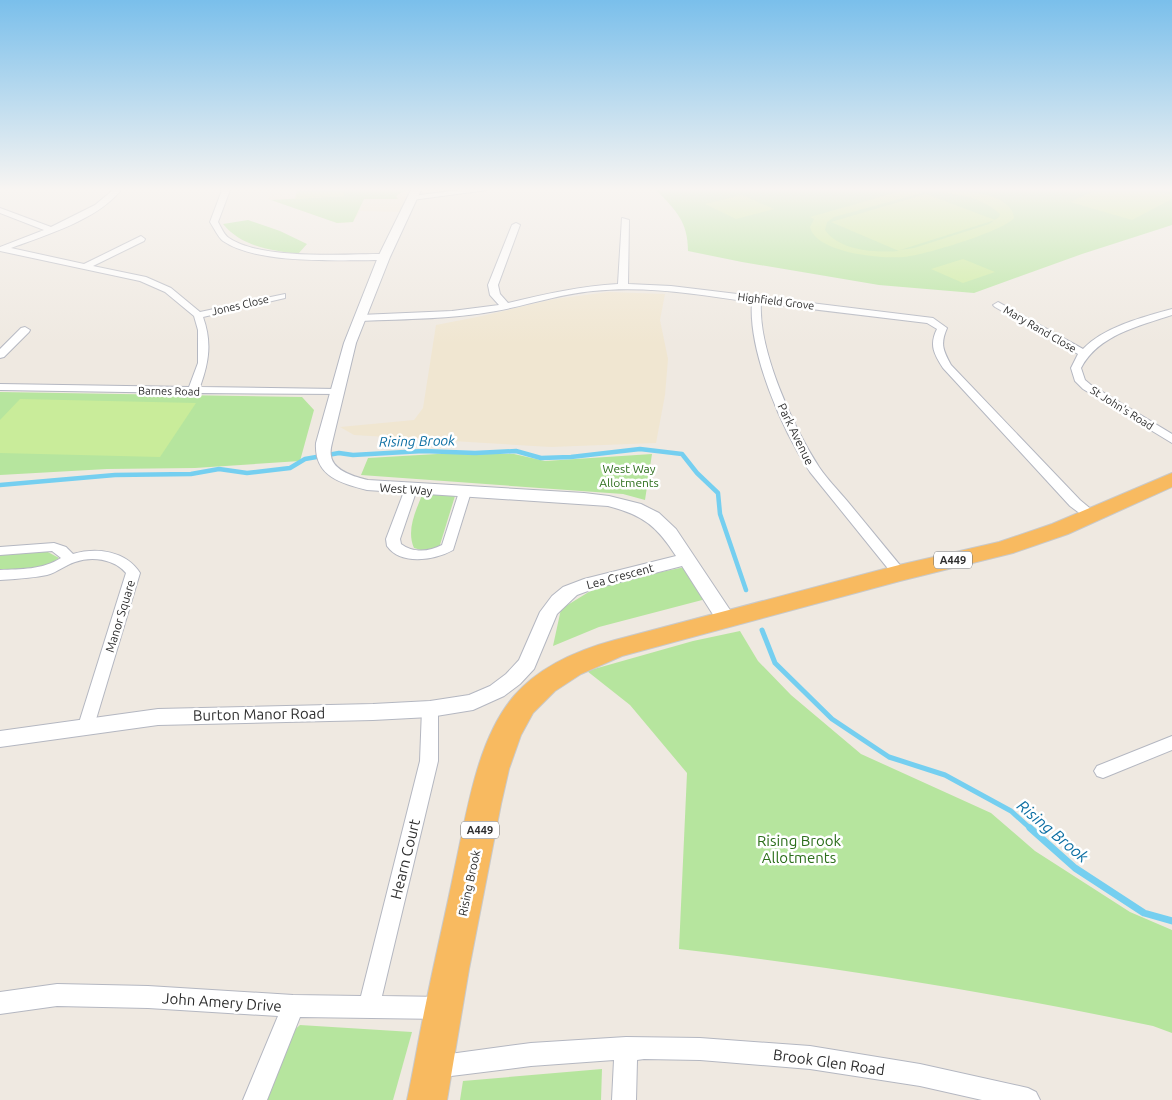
<svg xmlns="http://www.w3.org/2000/svg" width="1172" height="1100" viewBox="0 0 1172 1100" font-family="Ubuntu,sans-serif">
<style>
.education{fill:#f0e6d1}
.green{fill:#b6e59e}
.pitch{fill:#c9ec9a;fill-rule:evenodd}
.lines{fill:none;stroke-linecap:round;stroke-linejoin:round}
.stream-far2{stroke:#75cff0;stroke-width:4.5}
.stream-far1{stroke:#75cff0;stroke-width:5}
.stream{stroke:#75cff0;stroke-width:7}
.minor-casing{stroke:#b4b7c1;stroke-width:2}
.tertiary-casing{stroke:#b4b7c1;stroke-width:2}
.trunk-casing{stroke:#c9c9c9;stroke-width:2}
.minor{fill:#fff;fill-rule:evenodd}
.tertiary{fill:#fff;fill-rule:evenodd}
.trunk{fill:#f8ba60;fill-rule:evenodd}
.labels{text-anchor:middle;dominant-baseline:central;stroke-width:5;stroke-linejoin:round;paint-order:stroke}
.far-street-label{font-size:11px;fill:#2e2e2e;stroke:#fff}
.shield{fill:#fff;stroke:#6d6d6d;stroke-width:1}
.shield-label{font-size:11px;font-weight:bold;fill:#2e2e2e}
.street-label{font-size:12px;fill:#2e2e2e;stroke:#fff}
.park-label{font-size:12px;fill:#2c6e1b;stroke:#fff}
.water-label{font-size:14px;font-style:italic;fill:#0d6fa3;stroke:#fff}
.near-street-label{font-size:15px;fill:#2e2e2e;stroke:#fff}
.near-park-label{font-size:15px;fill:#2c6e1b;stroke:#fff}
.near-water-label{font-size:16px;font-style:italic;fill:#0d6fa3;stroke:#fff}
</style>
<rect width="100%" height="100%" fill="#efe9e1"/>
<!-- education -->
<g class="education">
<path d="M271,190H412L402,212L360,211L353,222L337,223L268,199Z"/>
<path d="M609,292L665,294L660,320L668,359L665,395L656,443L551,447L354,435L340,427L414,420L423,408L436,325L482,316L554,299Z"/>
</g>
<!-- green -->
<g class="green">
<path d="M344,190H412L402,192L396,196L398,199H364L353,222L337,223L271,200L343,196Z"/>
<path d="M656,190H1172V225L1082,254L974,293L879,285L742,262L688,251C688,222 676,210 656,190Z"/>
<path d="M248,220L280,231L307,244L298,254C271,250 242,247 223,224Z"/>
<path d="M0,392L302,397L314,410L300,461L195,468L107,469L0,475Z"/>
<path d="M437,454H514L545,461L652,454L645,500L623,494L361,475L368,458Z"/>
<path d="M423,493L455,496L439,548L421,550L414,548C406,530 416,510 423,493Z"/>
<path d="M46,551L59,558C42,571 20,569 0,570V555Z"/>
<path d="M685,567L706,599L599,627L553,646L561,609L592,590L618,581Z"/>
<path d="M740,631L758,661L791,695L861,754L991,813L1035,851L1130,912L1172,930V1033L1153,1026C996,993 838,967 679,949L687,773L630,705L587,671L693,641Z"/>
<path d="M300,1025L412,1032L393,1100H266L290,1034Z"/>
<path d="M602,1069L601,1100H460L463,1081Z"/>
</g>
<!-- pitch -->
<g class="pitch">
<path d="M344,190V196L295,199L297,191Z"/>
<path d="M905,190C928,190 1012,185 1014,218C1004,231 922,256 903,257C881,259 816,253 810,227L814,219L810,217ZM925,192C949,191 982,196 1000,214L999,217L989,224L914,248L900,250L995,220L926,194L831,222L899,251C877,253 839,251 825,230L827,222L834,217Z"/>
<path d="M1097,190H1153L1172,195V199L1132,220L1070,202Z"/>
<path d="M742,195L774,209L736,219L705,204Z"/>
<path d="M963,259L995,272L963,283L931,269Z"/>
<path d="M20,399L196,403L160,457L0,453V420Z"/>
</g>
<g class="lines">
<!-- stream-far2 -->
<path class="stream-far2" d="M0,485L115,475L191,474L219,469L247,473L290,468L305,459L339,453L353,455L423,451L475,453L516,451L541,458L571,457L640,449L682,454L697,473L718,493L720,514L746,590"/>
<!-- stream-far1 -->
<path class="stream-far1" d="M762,630L775,663L832,719L889,757L945,775L1011,811L1031,829"/>
<!-- stream -->
<path class="stream" d="M1030,828L1075,868L1144,913L1172,921"/>
<defs>
<g id="minor">
<path d="M113,190H121C97,220 46,235 11,248L84,264L141,236L145,239L144,241L93,266L146,277L171,288L200,312L285,294V298L203,317C212,342 209,362 200,387L338,389L342,390L344,392L342,394L198,393L193,395L188,393L0,390V384L189,387L198,363V330L194,316L165,292L140,281L0,251V247L44,230L0,213V208L51,227L95,205Z"/>
<path d="M222,190H230L218,222C221,227 224,235 229,238C261,260 345,254 384,254L388,257L384,260C341,260 258,265 223,241C218,237 214,228 210,222Z"/>
<path d="M460,190H487L412,200L408,198L412,196Z"/>
<path d="M622,218L629,220L628,284L671,286L933,318L947,328C940,344 943,350 951,365L1080,500L1098,515L1091,519L1086,518L1070,506L943,368C934,354 929,345 937,329L927,323L761,303C758,350 793,427 819,467C827,479 838,490 848,502C867,525 885,547 904,570L906,573L904,576H894L810,472C782,430 748,351 752,302C700,295 646,285 593,291C560,294 529,305 496,311C452,319 405,319 360,321L355,318L360,315L452,311L499,305L490,295L488,285L512,225L516,223L520,225L498,285L500,294L508,303C545,294 581,286 618,284Z"/>
<path d="M998,302L1083,349C1104,327 1143,317 1172,309V315C1139,326 1098,335 1081,368L1085,380L1091,385L1172,434V443L1083,389L1075,381L1071,368L1078,354L995,307L993,305Z"/>
<path d="M25,327L30,330L29,332L4,357L0,358V349L21,328Z"/>
<path d="M411,485L417,489L400,539L401,544C413,553 429,552 442,545L459,492L465,488L471,492L453,550C435,560 401,566 387,546L386,539L405,489Z"/>
<path d="M54,543L66,547L73,554C97,547 126,551 140,573L94,726L92,731L86,732L80,731L78,726L126,573C114,559 92,556 75,562C65,565 58,572 47,575C32,578 16,579 0,580V570C21,569 42,570 61,558L52,551L0,555V547Z"/>
<path d="M430,703L436,705L438,709V761L382,996L443,997L451,1000L454,1008L451,1016L443,1019L300,1017L267,1100H243L278,1016L148,1008L57,1006L0,1014V992L57,984L148,986L293,995L361,996L420,761L422,709L424,705Z"/>
<path d="M1172,736V750L1103,778L1097,776L1094,771L1097,766Z"/>
<path d="M626,1037L700,1038L810,1046L920,1064L1028,1088L1036,1092L1040,1100H982L920,1086L810,1069L700,1060L644,1059L637,1060L636,1100H612L614,1060L531,1066L435,1078L427,1075L424,1067L427,1059L435,1056L531,1043Z"/>
</g>
<path id="tertiary" d="M411,190H421L390,257L356,343L332,443C331,447 330,452 331,456C333,471 355,477 368,480L584,493L609,496L641,504L659,513L676,529L736,619L733,624L726,626L719,624L682,566L596,588L577,595L557,614L534,669L520,684L504,696L473,710L430,717L373,720L158,725L0,747V731L158,709L373,704L430,701L469,695L490,686L506,674L519,660L540,612L552,596L563,587L584,579L676,556C657,526 643,515 608,506L367,490C340,483 314,476 316,443L344,343L378,257Z"/>
<path id="trunk" d="M1172,473V487L1068,534L1013,553L900,581L622,656L581,674L555,691L533,713L521,735L509,769L501,804L469,969L447,1100H407C414,1068 419,1036 426,1003C435,958 446,912 455,867C467,812 477,739 514,696C540,666 578,650 615,640L899,565L999,542L1052,524Z"/>
</defs>
<!-- minor casing -->
<use href="#minor" class="minor-casing"/>
<!-- tertiary casing -->
<use href="#tertiary" class="tertiary-casing"/>
<!-- trunk casing -->
<use href="#trunk" class="trunk-casing"/>
<!-- minor -->
<use href="#minor" class="minor"/>
<!-- tertiary -->
<use href="#tertiary" class="tertiary"/>
<!-- trunk -->
<use href="#trunk" class="trunk"/>
</g>
<!-- sky -->
<linearGradient id="sky" x2="0" y2="1"><stop stop-color="#7abfeb"/><stop offset="0.55" stop-color="#f8f5f2"/><stop offset="1" stop-color="#f8f5f2" stop-opacity="0"/></linearGradient>
<rect width="1172" height="344" fill="url(#sky)"/>
<g class="labels">
<!-- far-street labels -->
<g class="far-street-label">
<text transform="translate(776 301) rotate(7)">Highfield Grove</text>
<text transform="translate(240 305) rotate(-13)">Jones Close</text>
<text transform="translate(1040 329) rotate(30)">Mary Rand Close</text>
<text transform="translate(169 391) rotate(1)">Barnes Road</text>
<text transform="translate(1122 408) rotate(32)">St John's Road</text>
</g>
<!-- shield labels -->
<g class="shield">
<rect x="934" y="551.5" width="38" height="17" rx="4"/>
<rect x="461" y="821.5" width="38" height="17" rx="4"/>
</g>
<g class="shield-label">
<text x="953" y="560">A449</text>
<text x="480" y="830">A449</text>
</g>
<!-- street labels -->
<g class="street-label">
<text transform="translate(796 434) rotate(64)">Park Avenue</text>
<text transform="translate(406 489) rotate(4)">West Way</text>
<text transform="translate(620 576) rotate(-15)">Lea Crescent</text>
<text transform="translate(120 616) rotate(-73)">Manor Square</text>
<text transform="translate(469 883) rotate(-78)">Rising Brook</text>
</g>
<!-- park labels -->
<g class="park-label">
<text x="629" y="468">West Way<tspan x="629" dy="14">Allotments</tspan></text>
</g>
<!-- water labels -->
<g class="water-label">
<text transform="translate(417 441) rotate(-1)">Rising Brook</text>
</g>
<!-- near-street labels -->
<g class="near-street-label">
<text transform="translate(259 714) rotate(-1)">Burton Manor Road</text>
<text transform="translate(405 859) rotate(-76)">Hearn Court</text>
<text transform="translate(222 1002) rotate(4)">John Amery Drive</text>
<text transform="translate(829 1062) rotate(8)">Brook Glen Road</text>
</g>
<!-- near-park labels -->
<g class="near-park-label">
<text x="799" y="840">Rising Brook<tspan x="799" dy="17">Allotments</tspan></text>
</g>
<!-- near-water labels -->
<g class="near-water-label">
<text transform="translate(1053 831) rotate(40)">Rising Brook</text>
</g>
</g>
</svg>
